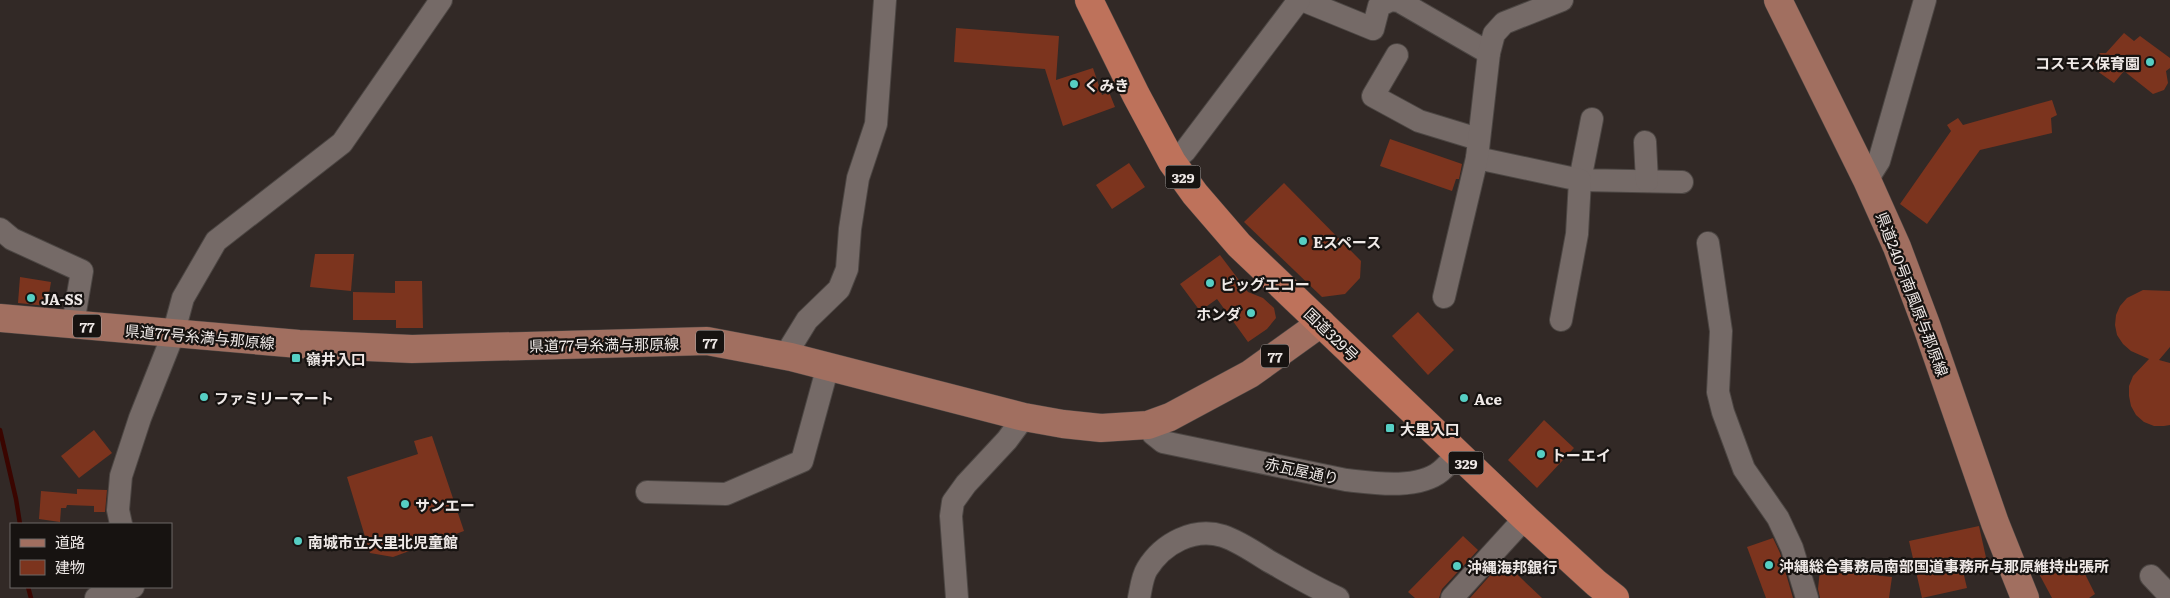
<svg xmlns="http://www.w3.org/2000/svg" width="2170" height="598" viewBox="0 0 2170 598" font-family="Literata,'Noto Sans JP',serif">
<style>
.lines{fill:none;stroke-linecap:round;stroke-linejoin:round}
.stream{stroke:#3a0500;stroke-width:4.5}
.building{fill:#7c341e}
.minor-casing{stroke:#4c4643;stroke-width:24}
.major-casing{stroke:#4c4643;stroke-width:29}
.highway-casing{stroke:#4c4643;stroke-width:29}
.minor{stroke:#756a67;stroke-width:22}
.major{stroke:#a16f60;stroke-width:28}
.highway{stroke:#be725b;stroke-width:28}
.poi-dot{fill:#56cec3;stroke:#171311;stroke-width:2}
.labels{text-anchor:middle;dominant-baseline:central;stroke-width:4.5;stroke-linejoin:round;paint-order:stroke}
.shield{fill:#171311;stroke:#aea9a7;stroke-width:1}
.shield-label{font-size:14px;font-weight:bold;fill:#efe9e7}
.poi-label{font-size:15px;font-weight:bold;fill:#efe9e7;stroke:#171311;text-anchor:start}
.street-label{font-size:15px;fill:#efe9e7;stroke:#171311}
</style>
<rect width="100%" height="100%" fill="#322926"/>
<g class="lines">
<!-- stream -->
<g class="stream">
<path d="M0,430L16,499L20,524"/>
<path d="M28,587L31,598"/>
</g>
</g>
<!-- building -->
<g class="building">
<path d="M956,28L1059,36L1056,80L1093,68L1102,95L1109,92L1115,107L1063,126L1045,69L954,62Z"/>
<path d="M2124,33L2134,41L2140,36L2170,58V68L2166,71L2168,83L2164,90L2153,94L2124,71L2114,83L2090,66L2100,53H2106Z"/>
<path d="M2052,100L2057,115L2051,118L2052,133L1980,150L1927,224L1900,204L1951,131L1947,125L1958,118L1963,125Z"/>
<path d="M1390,139L1462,164L1459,179H1456L1452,191L1380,166Z"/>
<path d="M1129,163L1145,187L1112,209L1096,185Z"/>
<path d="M1284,183L1361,261L1360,278L1345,294L1322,297L1244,222Z"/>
<path d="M315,254H354L351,291L310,287Z"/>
<path d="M1220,255L1248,292L1263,298L1274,308L1276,318L1267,329L1248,342L1217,299L1200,311L1180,284Z"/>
<path d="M20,277L51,282L47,306L18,303Z"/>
<path d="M395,281H422L423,328H396V320H353V292L395,293Z"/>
<path d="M2143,290L2170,291V347L2159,360L2170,363V425L2164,426H2154L2144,422L2136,415L2131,406L2129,396V386L2133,376L2149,359L2131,351L2123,344L2117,335L2115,325L2116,315L2120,306L2127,298Z"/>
<path d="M1418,312L1454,350L1428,375L1392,336Z"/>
<path d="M1544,420L1574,448L1537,488L1508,460Z"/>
<path d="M94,430L112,453L79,478L61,456Z"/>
<path d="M432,436L464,531L393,557L370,553L347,477L418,454L414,441Z"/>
<path d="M77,489L107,490L105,512H94V506L67,505L66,508H61L60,522L39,519L41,491L77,494Z"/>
<path d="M1979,526L1987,562L1962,567L1967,588L1922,598L1909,541Z"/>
<path d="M1463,536L1478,550L1442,589L1439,598H1415L1408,592Z"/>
<path d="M1773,538L1780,553L1793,598H1766L1747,547Z"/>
<path d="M1503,561L1542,598H1470Z"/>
<path d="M2050,564L2085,574L2095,594L2089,598H2052L2037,570Z"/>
<path d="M1820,569L1892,577L1889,598H1820L1818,589Z"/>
</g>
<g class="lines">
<defs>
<g id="minor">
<path d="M1302,0L1373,29L1379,6L1391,0L1399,1L1489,53"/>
<path d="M1397,55L1373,96L1419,121L1478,139"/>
<path d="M1592,119L1580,180L1682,182"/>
<path d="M1645,142L1647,181"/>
<path d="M1477,158L1580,180L1577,234L1561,320"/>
<path d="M1172,162L1185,151L1299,0"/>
<path d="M1867,180L1879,161L1925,0"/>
<path d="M0,229L12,239L82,271L73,324"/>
<path d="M1708,243L1721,331L1718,392L1723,412L1744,469L1778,518L1792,548L1807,598"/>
<path d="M1444,297L1477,158L1489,53L1494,34L1504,23L1562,0"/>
<path d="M791,357V346L807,320L839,289L847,269L850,229L858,178L876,124L885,0"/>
<path d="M1148,425L1153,434L1163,442L1346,480C1373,483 1418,490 1441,471C1447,466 1452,460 1457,454"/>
<path d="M647,492L726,494L802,461L828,366"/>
<path d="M121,524L118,510L121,476L140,418L173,335L183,298L216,241L342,143L441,0"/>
<path d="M2151,576L2170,596"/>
<path d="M96,598L133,587"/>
<path d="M957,598L951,516L953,502L966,484L1007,440L1024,417"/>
<path d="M1139,598C1141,589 1142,577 1147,569C1163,543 1194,527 1223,536C1238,541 1253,551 1267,560C1290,573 1313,587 1338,598"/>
<path d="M1452,598L1525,518"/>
</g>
<g id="major">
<path d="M1778,0L1867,180L1897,247L1927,327L1995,523L2025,598"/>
<path d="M0,318L299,344L412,349L707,341L791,357L1024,417L1063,424L1101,428L1148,425L1170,417L1250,374L1321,323"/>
</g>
<path id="highway" d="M1089,0L1136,95L1172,162L1195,194L1239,245L1525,518L1596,583L1615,598"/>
</defs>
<!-- minor casing -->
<use href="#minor" class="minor-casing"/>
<!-- major casing -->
<use href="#major" class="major-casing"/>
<!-- highway casing -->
<use href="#highway" class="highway-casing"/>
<!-- minor -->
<use href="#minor" class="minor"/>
<!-- major -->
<use href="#major" class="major"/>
<!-- highway -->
<use href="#highway" class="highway"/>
</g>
<!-- markers -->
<g class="poi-dot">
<circle cx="2150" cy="62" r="5"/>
<circle cx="1074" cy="84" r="5"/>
<circle cx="1303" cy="241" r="5"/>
<circle cx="1210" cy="283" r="5"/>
<circle cx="31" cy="298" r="5"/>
<circle cx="1251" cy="313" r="5"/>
<rect x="291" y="353" width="10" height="10" rx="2.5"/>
<circle cx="204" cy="397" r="5"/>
<circle cx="1464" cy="398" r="5"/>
<rect x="1385" y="423" width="10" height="10" rx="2.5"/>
<circle cx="1541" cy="454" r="5"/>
<circle cx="405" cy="504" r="5"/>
<circle cx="298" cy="541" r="5"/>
<circle cx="1769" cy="565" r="5"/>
<circle cx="1457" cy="566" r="5"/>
</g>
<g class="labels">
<!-- shield labels -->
<g class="shield">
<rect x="1165.5" y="165.5" width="35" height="23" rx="4"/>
<rect x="73" y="314.5" width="28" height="23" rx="4"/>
<rect x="696" y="330.5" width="28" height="23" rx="4"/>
<rect x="1261" y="344.5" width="28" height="23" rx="4"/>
<rect x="1448.5" y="451.5" width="35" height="23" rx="4"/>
</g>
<g class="shield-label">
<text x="1183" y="177">329</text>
<text x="87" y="326">77</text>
<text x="710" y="342">77</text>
<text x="1275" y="356">77</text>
<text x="1466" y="463">329</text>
</g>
<!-- poi labels -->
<g class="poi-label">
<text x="2140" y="62" text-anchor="end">コスモス保育園</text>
<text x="1084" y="84">くみき</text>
<text x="1313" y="241">Eスペース</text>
<text x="1220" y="283">ビッグエコー</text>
<text x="41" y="298">JA-SS</text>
<text x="1241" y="313" text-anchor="end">ホンダ</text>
<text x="306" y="358">嶺井入口</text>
<text x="214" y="397">ファミリーマート</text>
<text x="1474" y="398">Ace</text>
<text x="1400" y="428">大里入口</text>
<text x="1551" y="454">トーエイ</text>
<text x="415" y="504">サンエー</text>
<text x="308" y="541">南城市立大里北児童館</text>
<text x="1779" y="565">沖縄総合事務局南部国道事務所与那原維持出張所</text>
<text x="1467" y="566">沖縄海邦銀行</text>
</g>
<!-- street labels -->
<g class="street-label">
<text transform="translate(1913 294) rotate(69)">県道240号南風原与那原線</text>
<text transform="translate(1332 334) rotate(44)">国道329号</text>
<text transform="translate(200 336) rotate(5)">県道77号糸満与那原線</text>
<text transform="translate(604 344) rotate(-1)">県道77号糸満与那原線</text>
<text transform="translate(1302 470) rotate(12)">赤瓦屋通り</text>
</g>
</g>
<!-- legend -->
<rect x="10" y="523" width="162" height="65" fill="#171311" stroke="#6d6967"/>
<rect x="20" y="539" width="25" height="8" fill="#a16f60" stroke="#6d6967"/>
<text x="55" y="548" font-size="15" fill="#efe9e7">道路</text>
<rect x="20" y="560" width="25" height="15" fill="#7c341e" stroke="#6d6967"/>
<text x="55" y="573" font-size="15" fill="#efe9e7">建物</text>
</svg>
